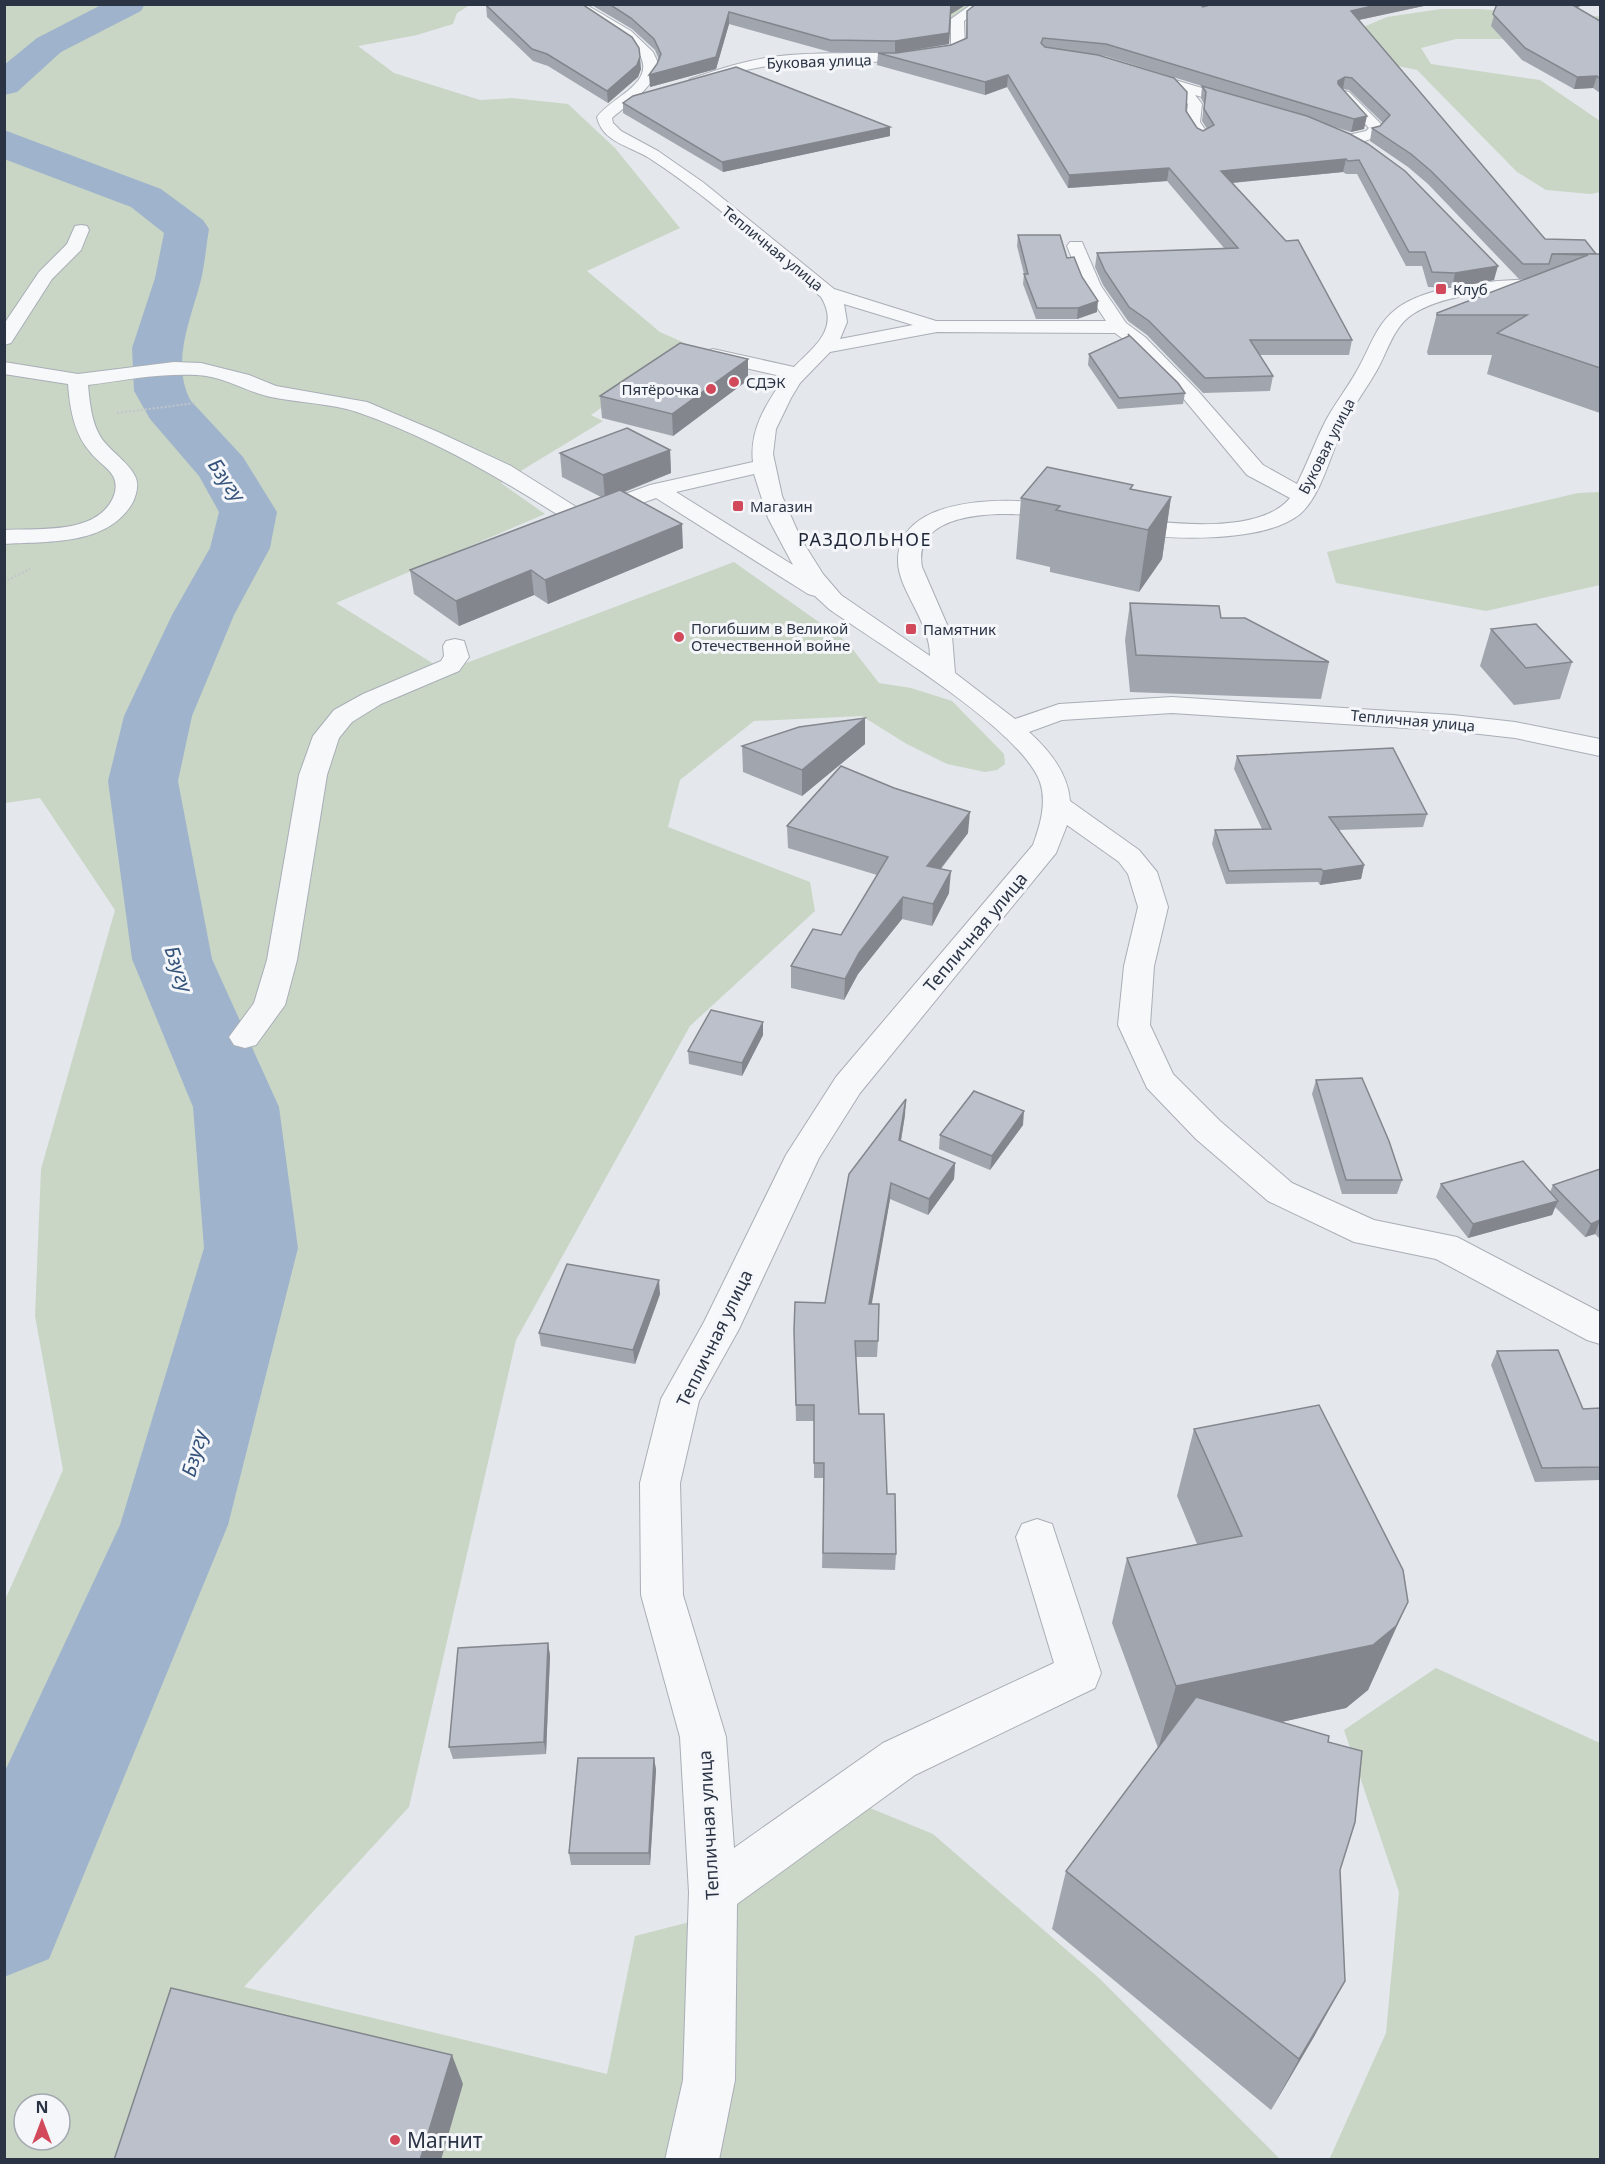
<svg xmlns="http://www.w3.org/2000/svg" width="1605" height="2164" viewBox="0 0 1605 2164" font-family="'Noto Sans',sans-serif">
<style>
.green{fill:#c9d6c5;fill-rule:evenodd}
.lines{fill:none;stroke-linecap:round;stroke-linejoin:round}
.river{fill:#9fb4cc;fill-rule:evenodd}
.minor-casing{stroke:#a9aeb7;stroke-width:2}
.path{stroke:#c2c5cb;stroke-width:2;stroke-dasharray:2 2;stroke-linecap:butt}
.minor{fill:#f7f8fa;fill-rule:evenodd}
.wall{fill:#a1a5ae;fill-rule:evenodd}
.shaded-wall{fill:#83868d}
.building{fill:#bbc0ca;stroke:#83868d;stroke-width:1.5}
.poi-dot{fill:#d1495b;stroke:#f4f6f9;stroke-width:2}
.labels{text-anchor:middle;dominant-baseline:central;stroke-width:6;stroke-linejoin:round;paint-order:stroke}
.far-street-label{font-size:15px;fill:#2b3445;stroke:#f4f6f9}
.far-poi-label{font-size:15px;fill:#2b3445;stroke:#f4f6f9;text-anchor:start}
.far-quarter-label{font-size:18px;letter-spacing:1.5px;fill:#1d2536;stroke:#f4f6f9}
.street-label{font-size:18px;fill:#2b3445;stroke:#f4f6f9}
.water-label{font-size:20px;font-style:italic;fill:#34527a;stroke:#f4f6f9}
.near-poi-label{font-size:21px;fill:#2b3445;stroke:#f4f6f9;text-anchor:start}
</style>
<rect width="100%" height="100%" fill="#e4e7ec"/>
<!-- green -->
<g class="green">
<path d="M142,4L470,5L457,13L453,24L417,35L358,46L394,73L480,100L512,98L568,104L615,148L680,228L587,271L660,332L696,348L674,358L591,415L603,421L501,483L545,514L336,603L445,671L734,562L847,642L879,683L911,688L952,701L1004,754L1005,764L997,770L985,772L947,764L905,743L862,716L754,721L680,780L668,827L810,882L815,911L690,1026L516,1340L409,1807L244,1987L607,2074L635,1936L721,1914L829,1791L933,1834L1100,1979L1280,2159L5,2160V1600L63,1470L35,1316L41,1169L115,910L40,798L5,803V5H116L115,18ZM24,2104H60V2140H24Z"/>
<path d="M744,5H1002L1342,36L1387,17L1441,9H1479L1583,18L1600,16V44L1500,39H1456L1421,48L1431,64L1540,80L1600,121V192L1591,194L1546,190L1517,172L1417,70L1388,64L1040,17L839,25Z"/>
<path d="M1600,492V585L1486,611L1336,583L1327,552L1578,493Z"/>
<path d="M1436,1668L1600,1743V2159L1329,2160L1386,2033L1399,1892L1344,1730Z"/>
</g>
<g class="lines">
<!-- river -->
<g class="river">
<path d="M103,4H145L141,11L61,52L17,92L4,95V65L37,38Z"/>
<path d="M4,130L161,189L203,220L209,229C206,246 205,263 201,280C191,319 170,363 191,401L243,457L277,512L270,548L234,615L192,716L178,781L212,959L279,1107L298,1248L228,1525L49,1959L4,1977V1773L120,1525L204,1248L193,1107L132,959L108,781L124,716L172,615L210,548L219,512L199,476L150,419L134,391L132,348L155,278L164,233L131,207L4,159Z"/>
</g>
<defs>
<g id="minor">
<path d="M569,4H585L631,31L653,52L659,65C652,90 630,102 612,118L613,123L621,131L658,151L704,183L834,289L936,321H1106L1083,286L1067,246L1070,242H1082L1101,286L1126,323L1145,337L1197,390L1263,465L1297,484C1307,464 1315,442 1325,422C1335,403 1349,386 1359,367C1370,347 1377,324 1395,310C1437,276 1548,278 1600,280V290C1548,290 1457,285 1413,314C1393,327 1388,351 1377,370C1367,388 1355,403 1346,421C1332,447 1323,494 1300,514C1264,544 1158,541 1114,530L1111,525L1114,520L1122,518C1166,523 1259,536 1290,498L1247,475L1183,398L1131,345L1115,333L937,332L830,352L800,383L791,398L776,429L773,454L782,496L801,539L823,574L841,595L930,656C930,621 898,590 898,561C897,489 1028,497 1074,508L1077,513L1074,518C1059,521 1042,516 1027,515C993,512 912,513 922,567L952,636L955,673L1015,719L1059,704L1172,697L1453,715L1515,722L1600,739V756L1515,738L1453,731L1172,713L1062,720L1029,732C1049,750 1068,773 1070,801L1139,850L1157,872L1168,907L1154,966L1150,1025L1173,1074L1220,1121L1292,1183L1374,1220L1457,1237L1600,1312V1344L1587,1340L1436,1259L1354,1242L1268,1201L1196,1139L1147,1088L1118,1025L1124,966L1138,907L1128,874L1119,862L1067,825L1056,853L860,1093L819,1158L739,1329L699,1401L680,1483L683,1595L726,1737L734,1848L883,1743L1054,1663L1016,1537L1022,1524L1037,1519L1052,1524L1101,1673L1095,1688L915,1775L737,1904L735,2080L719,2160H665L683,2080L689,1892L680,1737L641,1595L640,1483L661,1399L704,1322L786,1155L836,1077L1033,845C1040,826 1047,803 1040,782C1021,729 878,644 829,609L815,596L808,594L656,498L587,523L579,525L571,523C503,480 433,438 357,412C330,403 299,403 271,397C246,392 224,376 197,375C161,373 124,380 88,385C90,405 92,430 107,445C116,455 128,463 135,476C139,484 137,493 133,502C108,546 49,541 4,544V530C38,528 96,535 113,498C116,491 117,483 113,476C108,467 97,461 91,453C74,434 70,409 68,384L4,374V362L78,374L174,362L201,363L249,375L276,386L367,402L438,432L511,466L581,510L650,485L753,462C749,430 767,402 785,377L706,359L703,355L706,351L713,349L794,367C815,346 840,328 821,297C765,249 711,198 649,158C630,146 602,142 597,117C613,95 664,81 634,47ZM844,304L913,325L840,339L847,322ZM754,474L768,518L793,565L676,492Z"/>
<path d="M972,4H988L964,21L965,48L950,55L910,61L777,64L746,70L695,86L688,82L690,79C719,69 749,59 780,56C836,50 891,57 947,47L951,46V19Z"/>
<path d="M1138,69L1249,102L1251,105L1244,109L1195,95L1202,104L1200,122L1210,137L1202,142L1197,140L1186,122L1188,104L1174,89L1133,76L1131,73L1133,70Z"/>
<path d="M1344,91L1349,92L1385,128C1376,139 1357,146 1344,142L1341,139L1344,136L1366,131L1369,128L1337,95Z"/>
<path d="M81,225L87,226L89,230L81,250L52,279L11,343L4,345V324L39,272L67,244L75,226Z"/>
<path d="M455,639L464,641L469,657L459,671L381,704L352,722L339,738L327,775L297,960L285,1005L256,1045L245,1048L234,1045L229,1037L254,1003L267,960L299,775L313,736L334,710L363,694L441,661L444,656L443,646L446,641Z"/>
</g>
</defs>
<!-- minor casing -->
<use href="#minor" class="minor-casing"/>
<!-- path -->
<g class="path">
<path d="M117,413L195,403"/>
<path d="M4,582L30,569"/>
</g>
<!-- minor -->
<use href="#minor" class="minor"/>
</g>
<!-- wall -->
<g class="wall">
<path d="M590,4H967L951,14L949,44L895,53L830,52L729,24L716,69L650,87L659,60L655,50L632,29Z"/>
<path d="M976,4H1210L1202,7H1203L1213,4H1433L1359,20L1545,239L1596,254H1600V413L1487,374L1492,355H1428L1427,352L1437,313L1527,279H1519L1428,184L1408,167L1370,141L1372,128L1380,126L1383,123L1349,90L1343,89L1364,129L1351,132L1325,124L1494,280L1452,288L1428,287L1422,266H1406L1357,174H1346L1343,172L1233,183L1352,340L1349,355H1259L1273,376L1270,391L1203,393L1147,335L1128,321L1103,285L1095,267L1097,253L1224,248L1167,181L1068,188L1007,87L985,95L877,65L878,53H896L951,45L966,39L967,11ZM1097,55L1105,56L1202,86L1201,98L1204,104L1202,121L1207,129L1203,131L1197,128L1186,111Z"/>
<path d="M1497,4H1586L1576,8L1600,21V93L1593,88L1574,89L1522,60L1491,26Z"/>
<path d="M486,5L641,69L638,77L608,103L548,66L533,61L487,17Z"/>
<path d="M623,103L890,127V136L723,172L623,113Z"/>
<path d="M1018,235L1067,258L1097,312L1077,319H1036L1023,284L1024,274L1017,246Z"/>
<path d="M1128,334L1185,393L1183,404L1118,409L1088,365L1089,354L1128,336Z"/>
<path d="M748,359V380L673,436L602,418L600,396Z"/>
<path d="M670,450L671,473L625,492L683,548L548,604L534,595L459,626L414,594L410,570L601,497L562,477L560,453Z"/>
<path d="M1132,489L1171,497L1162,559L1139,592L1050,572V567L1016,559L1021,498Z"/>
<path d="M1130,603L1221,618L1329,662L1321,699L1130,692L1125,640Z"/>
<path d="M1491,629L1572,662L1560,699L1514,705L1480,666Z"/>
<path d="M865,744L802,796L743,772L742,746Z"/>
<path d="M1237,756L1427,814L1423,827L1338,830L1364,865L1361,879L1320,885L1318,882L1226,884L1212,844L1215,830L1262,829L1234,769Z"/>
<path d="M787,826L968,833L941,869L949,893L932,926L902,919L858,974L844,1000L791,988V966L841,935L877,875L788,848Z"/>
<path d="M763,1022V1035L742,1076L689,1064L688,1051Z"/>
<path d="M1316,1080L1402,1180L1397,1194H1342L1312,1094Z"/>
<path d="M905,1115L901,1141L955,1163L954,1179L928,1215L890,1199L871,1304L878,1341L877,1357H856L859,1414L887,1494L896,1554L895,1570L822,1568L824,1478H814V1421H796L794,1330L825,1303Z"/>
<path d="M1023,1125L990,1170L939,1149L940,1135Z"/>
<path d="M1600,1169V1239L1595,1234L1585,1237L1555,1207L1552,1215L1468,1238L1436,1197L1441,1184L1550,1192L1553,1185Z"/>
<path d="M660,1294L635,1364L541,1346L539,1333Z"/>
<path d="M1497,1351L1583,1409L1600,1408V1480L1535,1482L1491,1365Z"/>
<path d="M1194,1429L1379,1666L1368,1690L1346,1708L1281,1722L1328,1742L1340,1870L1315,2035L1271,2110L1052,1929L1066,1871L1158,1748L1112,1623L1127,1558L1197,1544L1177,1496Z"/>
<path d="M548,1643L550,1656L546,1754L453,1759L449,1747Z"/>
<path d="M654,1758L656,1770L650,1865H571L569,1853Z"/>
</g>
<!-- shaded-wall -->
<g class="shaded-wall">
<path d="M951,4H967L951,14L949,44L895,53V41Z"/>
<path d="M1381,4H1433L1349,22L1351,11Z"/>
<path d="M1564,4H1586L1562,12Z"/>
<path d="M729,12V24L716,69L650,87L649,75Z"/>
<path d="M640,57L641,69L638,77L608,103L607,91Z"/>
<path d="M1008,75L1007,87L985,95V82Z"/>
<path d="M1597,76L1593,88L1574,89L1577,77Z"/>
<path d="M1345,77L1343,89L1336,93L1338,81Z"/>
<path d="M1367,116L1364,129L1351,132L1354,119Z"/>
<path d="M890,127V136L723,172L722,162Z"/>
<path d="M1346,159L1343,172L1219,184L1221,171Z"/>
<path d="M1169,168L1167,181L1068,188L1069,175Z"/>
<path d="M1498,266L1494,280L1452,288L1455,273Z"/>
<path d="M1098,301L1097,312L1077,319L1078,308Z"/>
<path d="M748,359V380L673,436L672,414Z"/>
<path d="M670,450L671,473L605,499L603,475Z"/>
<path d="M1171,497L1162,559L1139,592L1148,530Z"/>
<path d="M682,524L683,548L548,604L545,580Z"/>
<path d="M531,570L534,595L459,626L456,601Z"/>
<path d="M865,718V744L802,796V770Z"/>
<path d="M970,812L968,833L926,887L927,866Z"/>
<path d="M1364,865L1361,879L1320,885L1323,871Z"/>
<path d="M951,871L949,893L932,926L933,904Z"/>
<path d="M903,897L902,919L858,974L844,1000L845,979L859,953Z"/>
<path d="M763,1022V1035L742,1076V1063Z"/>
<path d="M906,1099L905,1115L898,1157L899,1140Z"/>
<path d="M1024,1111L1023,1125L990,1170L992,1156Z"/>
<path d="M955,1163L954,1179L928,1215L929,1199Z"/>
<path d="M891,1183L890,1199L869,1320V1304Z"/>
<path d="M1558,1201L1552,1215L1468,1238L1473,1224Z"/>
<path d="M1600,1220L1595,1234L1585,1237L1591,1224Z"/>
<path d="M659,1280L660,1294L635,1364L633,1350Z"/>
<path d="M1408,1602L1368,1690L1346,1708L1158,1749L1176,1686Z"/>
<path d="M548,1643L550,1656L546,1754L544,1742Z"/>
<path d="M654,1758L656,1770L650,1865L649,1853Z"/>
<path d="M1345,1981L1315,2035L1271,2110L1299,2059Z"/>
<path d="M452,2055L463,2084L441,2160H420Z"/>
</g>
<!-- building -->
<g class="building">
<path d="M495,4H582L632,37L639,48L640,57L637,65L607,91L547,54L532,49L486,5Z"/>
<path d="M609,4H951L949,33L895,41L830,40L729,12L716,57L649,75L657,64L661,54L654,39L631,18Z"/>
<path d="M976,4H1199L1203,7L1213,4H1381L1351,11L1545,239L1585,240L1596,254H1552L1549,264H1523L1431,171L1411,154L1372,128L1380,126L1390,115L1352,78L1345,77L1338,81V84L1367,116L1354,119L1106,44L1043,38L1041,43L1045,47L1098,55L1174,78L1187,92L1186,111L1197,128L1203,131L1214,125L1204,109L1206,92L1202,86L1307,116L1350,134L1368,144L1405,171L1498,266L1455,273L1432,272L1425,252H1409L1359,160L1348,161L1346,159L1221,171L1286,241L1298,240L1352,340H1250L1273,376L1205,378L1149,321L1129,307L1105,271L1097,253L1238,248L1169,168L1069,175L1008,75L985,82L878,53H896L951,45L967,38V11Z"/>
<path d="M1497,4H1571L1600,21V79L1597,76L1577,77L1525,48L1493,14Z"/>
<path d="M736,67L890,127L722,162L623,103L633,96Z"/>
<path d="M1018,235H1060L1067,258L1074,257L1082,277L1098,301L1078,308H1037L1024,274H1028Z"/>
<path d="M1552,254H1600V368L1497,333L1527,315H1437V313L1588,255Z"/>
<path d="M1128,334L1178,383L1185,393L1119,398L1089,354L1129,336Z"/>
<path d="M680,343L748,359L672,414L600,396Z"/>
<path d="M627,428L670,450L603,475L560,453Z"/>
<path d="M1047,467L1133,485L1130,489L1171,497L1148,530L1056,510L1060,506L1021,498Z"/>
<path d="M620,490L682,524L545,580L531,570L456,601L410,570Z"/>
<path d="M1130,603L1219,606L1221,618H1245L1329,662L1136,655Z"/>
<path d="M1536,624L1572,662L1526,668L1491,629Z"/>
<path d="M865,718L802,770L742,746L799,727Z"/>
<path d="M1393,748L1427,814L1329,817L1364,865L1323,871L1321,869L1229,871L1215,830L1271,829L1237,756Z"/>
<path d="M841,766L894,788L970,812L927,866L951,871L933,904L903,897L859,953L845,979L791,966L813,929L841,935L888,857L787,826Z"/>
<path d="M711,1010L763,1022L742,1063L688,1051Z"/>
<path d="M1362,1078L1389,1141L1402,1180H1346L1316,1080Z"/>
<path d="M974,1091L1024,1111L992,1156L940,1135Z"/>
<path d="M906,1099L899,1140L955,1163L929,1199L891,1183L869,1304H879L878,1341H855L859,1414H884L887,1494H895L896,1554L823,1553L824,1463H814V1405H796L794,1330L795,1302L825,1303L849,1174Z"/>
<path d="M1523,1161L1558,1201L1473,1224L1441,1184Z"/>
<path d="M1600,1169V1220L1591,1224L1553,1185Z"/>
<path d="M567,1264L659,1280L633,1350L539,1333Z"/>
<path d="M1558,1350L1583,1409L1600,1408V1467L1542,1468L1497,1351Z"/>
<path d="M1319,1405L1403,1570L1408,1602L1396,1626L1373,1645L1176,1686L1127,1558L1242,1536L1194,1429Z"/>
<path d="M548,1643L544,1742L449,1747L458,1648Z"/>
<path d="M1196,1697L1329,1736L1328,1742L1362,1751L1355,1822L1340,1870L1345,1981L1299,2059L1066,1871Z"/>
<path d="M578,1758H654L649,1853H569Z"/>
<path d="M171,1988L452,2055L420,2160H114Z"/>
</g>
<!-- markers -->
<g class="poi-dot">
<rect x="1435" y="283" width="12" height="12" rx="3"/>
<circle cx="734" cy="382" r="6"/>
<circle cx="711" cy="389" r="6"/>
<rect x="732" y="500" width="12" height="12" rx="3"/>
<rect x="905" y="623" width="12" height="12" rx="3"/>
<circle cx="679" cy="637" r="6"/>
<circle cx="395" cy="2140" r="6"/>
</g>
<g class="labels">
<!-- far-street labels -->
<g class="far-street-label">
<text transform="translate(819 61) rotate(-2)">Буковая улица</text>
<text transform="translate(773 248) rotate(39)">Тепличная улица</text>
<text transform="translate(1326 446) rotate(-63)">Буковая улица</text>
<text transform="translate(1413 720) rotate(5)">Тепличная улица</text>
</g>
<!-- far-poi labels -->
<g class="far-poi-label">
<text x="1453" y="289">Клуб</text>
<text x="746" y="382">СДЭК</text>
<text x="699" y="389" text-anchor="end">Пятёрочка</text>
<text x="750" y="506">Магазин</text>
<text x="691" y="628">Погибшим в Великой<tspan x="691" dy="17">Отечественной войне</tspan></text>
<text x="923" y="629">Памятник</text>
</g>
<!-- far-quarter labels -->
<g class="far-quarter-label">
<text x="865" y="539">РАЗДОЛЬНОЕ</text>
</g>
<!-- street labels -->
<g class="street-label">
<text transform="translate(975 932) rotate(-50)">Тепличная улица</text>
<text transform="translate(714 1338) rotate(-64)">Тепличная улица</text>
<text transform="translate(708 1825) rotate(-93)">Тепличная улица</text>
</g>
<!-- water labels -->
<g class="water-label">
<text transform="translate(227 480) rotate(55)">Бзугу</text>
<text transform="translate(179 969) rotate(71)">Бзугу</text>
<text transform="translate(194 1453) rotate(-74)">Бзугу</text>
</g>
<!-- near-poi labels -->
<g class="near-poi-label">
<text x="407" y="2140">Магнит</text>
</g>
</g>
<!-- border -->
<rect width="1605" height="2164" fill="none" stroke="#2b3445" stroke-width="12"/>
<!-- north arrow -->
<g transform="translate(42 2122)"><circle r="28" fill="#f4f6f9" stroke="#a4a8b1" stroke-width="1.5"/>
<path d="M0-4.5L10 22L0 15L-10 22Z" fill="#d1495b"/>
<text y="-9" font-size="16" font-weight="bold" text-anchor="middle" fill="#2b3445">N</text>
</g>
</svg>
